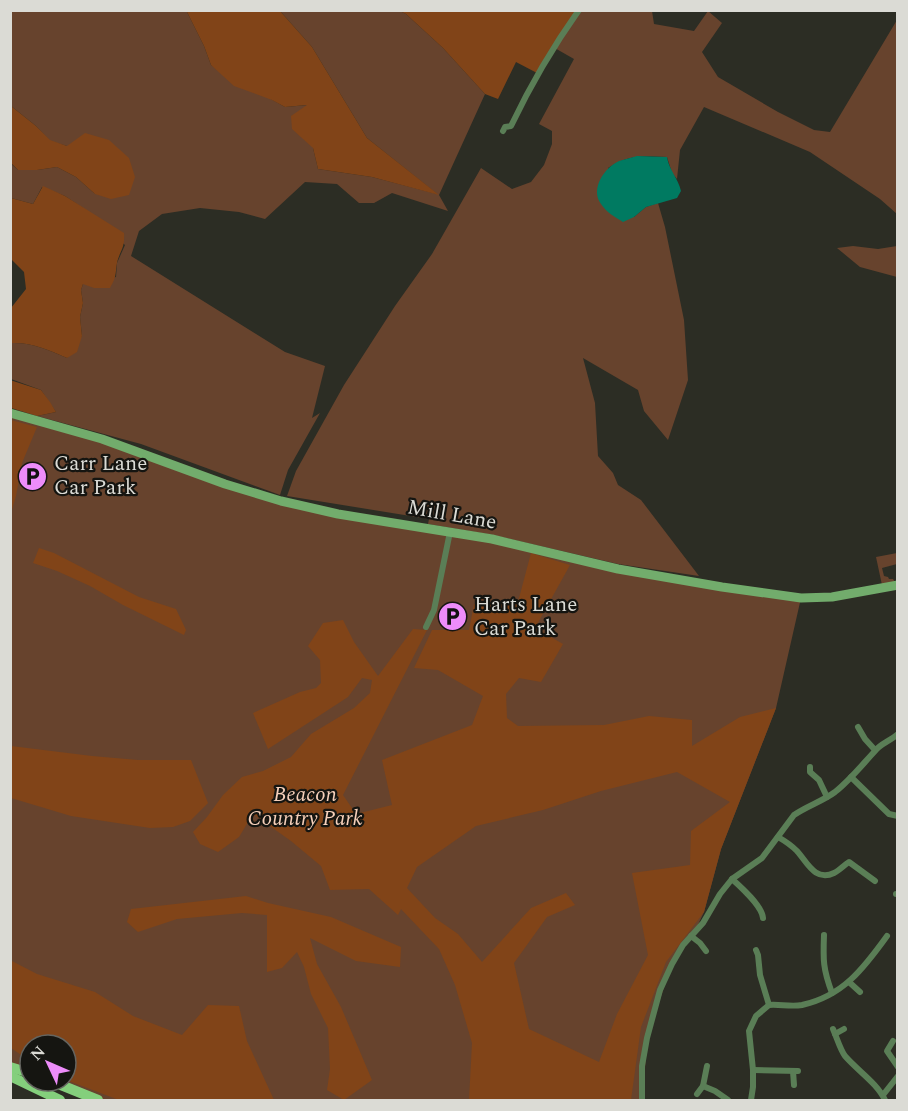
<svg xmlns="http://www.w3.org/2000/svg" width="908" height="1111" viewBox="0 0 908 1111" font-family="Spectral,serif">
<style>
.green{fill:#67432d}
.forest{fill:#814418;fill-rule:evenodd}
.water{fill:#007a61}
.lines{fill:none;stroke-linecap:round;stroke-linejoin:round}
.street{stroke:#5a7e56;stroke-width:6}
.secondary{stroke:#72ac6c;stroke-width:9}
.primary{stroke:#84cf7c;stroke-width:10}
.labels{text-anchor:middle;dominant-baseline:central;stroke-width:4.5;stroke-linejoin:round;paint-order:stroke}
.poi-label{font-size:21px;fill:#dbdbd5;stroke:#151511;text-anchor:start}
.street-label{font-size:21px;fill:#dbdbd5;stroke:#151511}
.park-label{font-size:21px;font-style:italic;fill:#f6d0ba;stroke:#151511}
</style>
<rect width="100%" height="100%" fill="#2c2d24"/>
<!-- green -->
<g class="green">
<path d="M182,10L187,12L204,46L211,65L285,107L308,105L313,148L318,169L372,177L437,194L367,138L312,47L280,11H400L406,14L443,48L485,94L439,195L448,211L392,193L374,203H359L337,184L305,182L265,219L239,212L200,208L162,214L139,231L131,256L285,352L325,366L312,418L320,413L288,470L280,495L141,444L37,416L56,412L41,390L11,379V343C31,342 49,350 67,358L82,336L80,317L83,303L81,290L83,284L116,277L117,263L125,245L86,210L65,196L42,187L33,204L11,198L10,163L18,170H37L57,167L76,177L95,194L67,146L50,141L36,126L11,106V11Z"/>
<path d="M579,11H652L654,24L694,31L708,11L722,23L702,52L718,77L778,112L814,130L830,132L897,20V214L880,199L810,152L704,107L680,150L677,179L672,173L667,157C642,156 630,154 608,168L634,217L646,207L658,203L665,227L684,320L688,380L668,440L644,411L638,390L583,358L595,403L598,456L613,473L618,485L641,500L699,576L618,564L493,535L428,524L429,519L287,496L296,471L344,385L395,306L432,254L481,168L512,189L531,182L544,165L552,144V131L539,124L574,59L553,47Z"/>
<path d="M853,246L878,249L897,246V277L860,267L837,248Z"/>
<path d="M11,413L281,501L492,539L618,569L801,598L776,708L721,849L704,912L695,931L672,964L647,1038L643,1100H98L51,1081H66V1045H30V1073L11,1067Z"/>
<path d="M897,553V564L882,568L884,576L888,577L889,579H893L895,582L882,585L876,557Z"/>
</g>
<!-- forest -->
<g class="forest">
<path d="M182,11H280L312,47L367,138L439,195L372,177L318,169L313,148L292,129L291,116L307,105L285,107L272,100L234,86L211,65L204,46L187,12Z"/>
<path d="M400,11H579L537,73L516,62L498,99L485,94L443,48L406,14Z"/>
<path d="M11,106L36,126L50,140L67,146L85,133L109,140L129,158L135,177L129,195L111,199L95,194L76,177L57,167L37,170H18L11,163Z"/>
<path d="M43,186L65,196L124,233C125,249 120,250 117,263C115,275 117,276 110,288H94L83,284L81,290L83,303L80,317L82,336L77,352L67,358C49,350 31,342 11,343V308L26,289L24,272L11,259V198L33,204Z"/>
<path d="M10,380L41,390L50,402L56,412L37,416L11,408Z"/>
<path d="M11,420L37,427L22,463L16,496L11,513Z"/>
<path d="M39,548L54,553L139,597L176,609L186,630L184,635L123,605L90,586L57,571L33,563Z"/>
<path d="M531,553L570,565L535,628L563,644L541,682L519,678L506,694L507,718L518,726L604,725L649,716L692,720V746L740,717L776,708L721,849L704,912L666,962L641,1027L631,1100H469L472,1043L455,985L439,949L401,909L398,915L369,889L330,890L321,866L291,841L253,814L239,837L218,852L200,844L193,832L207,817L223,795L242,777L263,771L291,757L311,734L354,708L370,693L372,680L362,678L348,697L268,749L253,713L300,692L316,688L321,683L320,660L308,646L323,623L343,620L354,642L378,676L413,629L427,630L343,795L356,814L392,805L382,760L472,725L483,696L438,670L414,668L432,630H469L474,604L518,602ZM677,772L730,802L691,831L690,865L632,873L648,955L617,1014L599,1062L529,1029L514,963L547,917L575,905L566,893L531,908L482,962L458,934L435,918L407,888L417,867L476,826L543,810L601,791Z"/>
<path d="M11,746L92,756L138,760H191L208,803L190,821L173,827L150,828L71,816L11,798Z"/>
<path d="M246,896L268,903L331,917L401,947L400,967L356,961L310,938L317,964L341,1007L372,1080L344,1100L327,1090L330,1069L328,1028L311,994L304,967L297,952L282,968L267,972V915L242,913L177,919L138,932L127,922L131,909Z"/>
<path d="M10,960L37,974L95,992L133,1016L182,1035L208,1005L239,1006L247,1041L274,1100H119L66,1080V1045H30V1061L11,1048Z"/>
</g>
<!-- water -->
<path class="water" d="M637,156L667,157C669,170 678,178 681,191L677,198L646,207L634,217L623,222C615,217 606,212 601,204C590,189 604,168 619,161C625,159 631,158 637,156Z"/>
<g class="lines">
<!-- street -->
<g class="street">
<path d="M503,131L505,127L511,126C531,84 552,48 579,10"/>
<path d="M426,627L434,610L450,532"/>
<path d="M858,727L865,739L875,750"/>
<path d="M810,767V772L819,780L827,797"/>
<path d="M851,777L889,814L898,816"/>
<path d="M778,837C785,841 791,845 797,851C807,862 815,882 834,873C840,870 844,865 849,862L875,881"/>
<path d="M732,879C742,888 762,906 763,918"/>
<path d="M896,894H898"/>
<path d="M824,935C823,960 823,969 832,993"/>
<path d="M691,936L700,943L706,951"/>
<path d="M756,950L758,955L760,975L769,1005"/>
<path d="M849,982L860,992"/>
<path d="M833,1029C837,1038 840,1049 845,1056C858,1071 877,1083 885,1100"/>
<path d="M835,1034L844,1029"/>
<path d="M893,1041L887,1051L898,1067"/>
<path d="M753,1070L798,1071"/>
<path d="M793,1071L794,1085"/>
<path d="M703,1086L715,1091L728,1100"/>
<path d="M697,1094L703,1086L707,1066"/>
<path d="M883,1095L898,1076"/>
<path d="M642,1100V1066L647,1038L660,990L672,964L683,945L703,923L720,894L732,879L762,858L794,815C807,806 823,801 835,792C850,780 862,765 875,751C880,744 890,741 898,734"/>
<path d="M751,1100L753,1087V1070L749,1031L756,1016L769,1005C779,1004 791,1007 802,1005C843,996 864,968 887,936"/>
</g>
<!-- secondary -->
<path class="secondary" d="M10,413L102,439L225,484L281,501L338,514L492,539L618,569L722,587L801,598L832,597L898,585"/>
<!-- primary -->
<g class="primary">
<path d="M10,1067L30,1073"/>
<path d="M10,1076L60,1100"/>
<path d="M51,1081L98,1100"/>
</g>
</g>
<!-- icons -->
<defs>
<symbol id="parking-disc" viewBox="-11 -11 22 22"><circle r="9.5" fill="#ed8cfa" stroke="#151511"/><path d="M-3.5-5.5H1a3.5 3.5 0 0 1 0 7H-1V5.5H-3.5ZM-1-3.4V-.6H.8a1.4 1.4 0 0 0 0-2.8Z" fill="#111"/></symbol>
</defs>
<g fill-rule="evenodd">
<use href="#parking-disc" x="16" y="460" width="33" height="33"/>
<use href="#parking-disc" x="436" y="600" width="33" height="33"/>
</g>
<g class="labels">
<!-- poi labels -->
<g class="poi-label">
<text x="54" y="464">Carr Lane<tspan x="54" dy="24">Car Park</tspan></text>
<text x="474" y="605">Harts Lane<tspan x="474" dy="24">Car Park</tspan></text>
</g>
<!-- street labels -->
<g class="street-label">
<text transform="translate(452 515) rotate(10)">Mill Lane</text>
</g>
<!-- park labels -->
<g class="park-label">
<text x="305" y="795">Beacon<tspan x="305" dy="24">Country Park</tspan></text>
</g>
</g>
<!-- border -->
<rect width="908" height="1111" fill="none" stroke="#dbdbd5" stroke-width="24"/>
<!-- north arrow -->
<g transform="translate(48 1063) rotate(314)"><circle r="28" fill="#151511" stroke="#64645f" stroke-width="1.5"/>
<path d="M0-4.5L10 22L0 15L-10 22Z" fill="#ed8cfa"/>
<text y="-9" font-size="16" font-weight="bold" text-anchor="middle" fill="#dbdbd5">N</text>
</g>
</svg>
